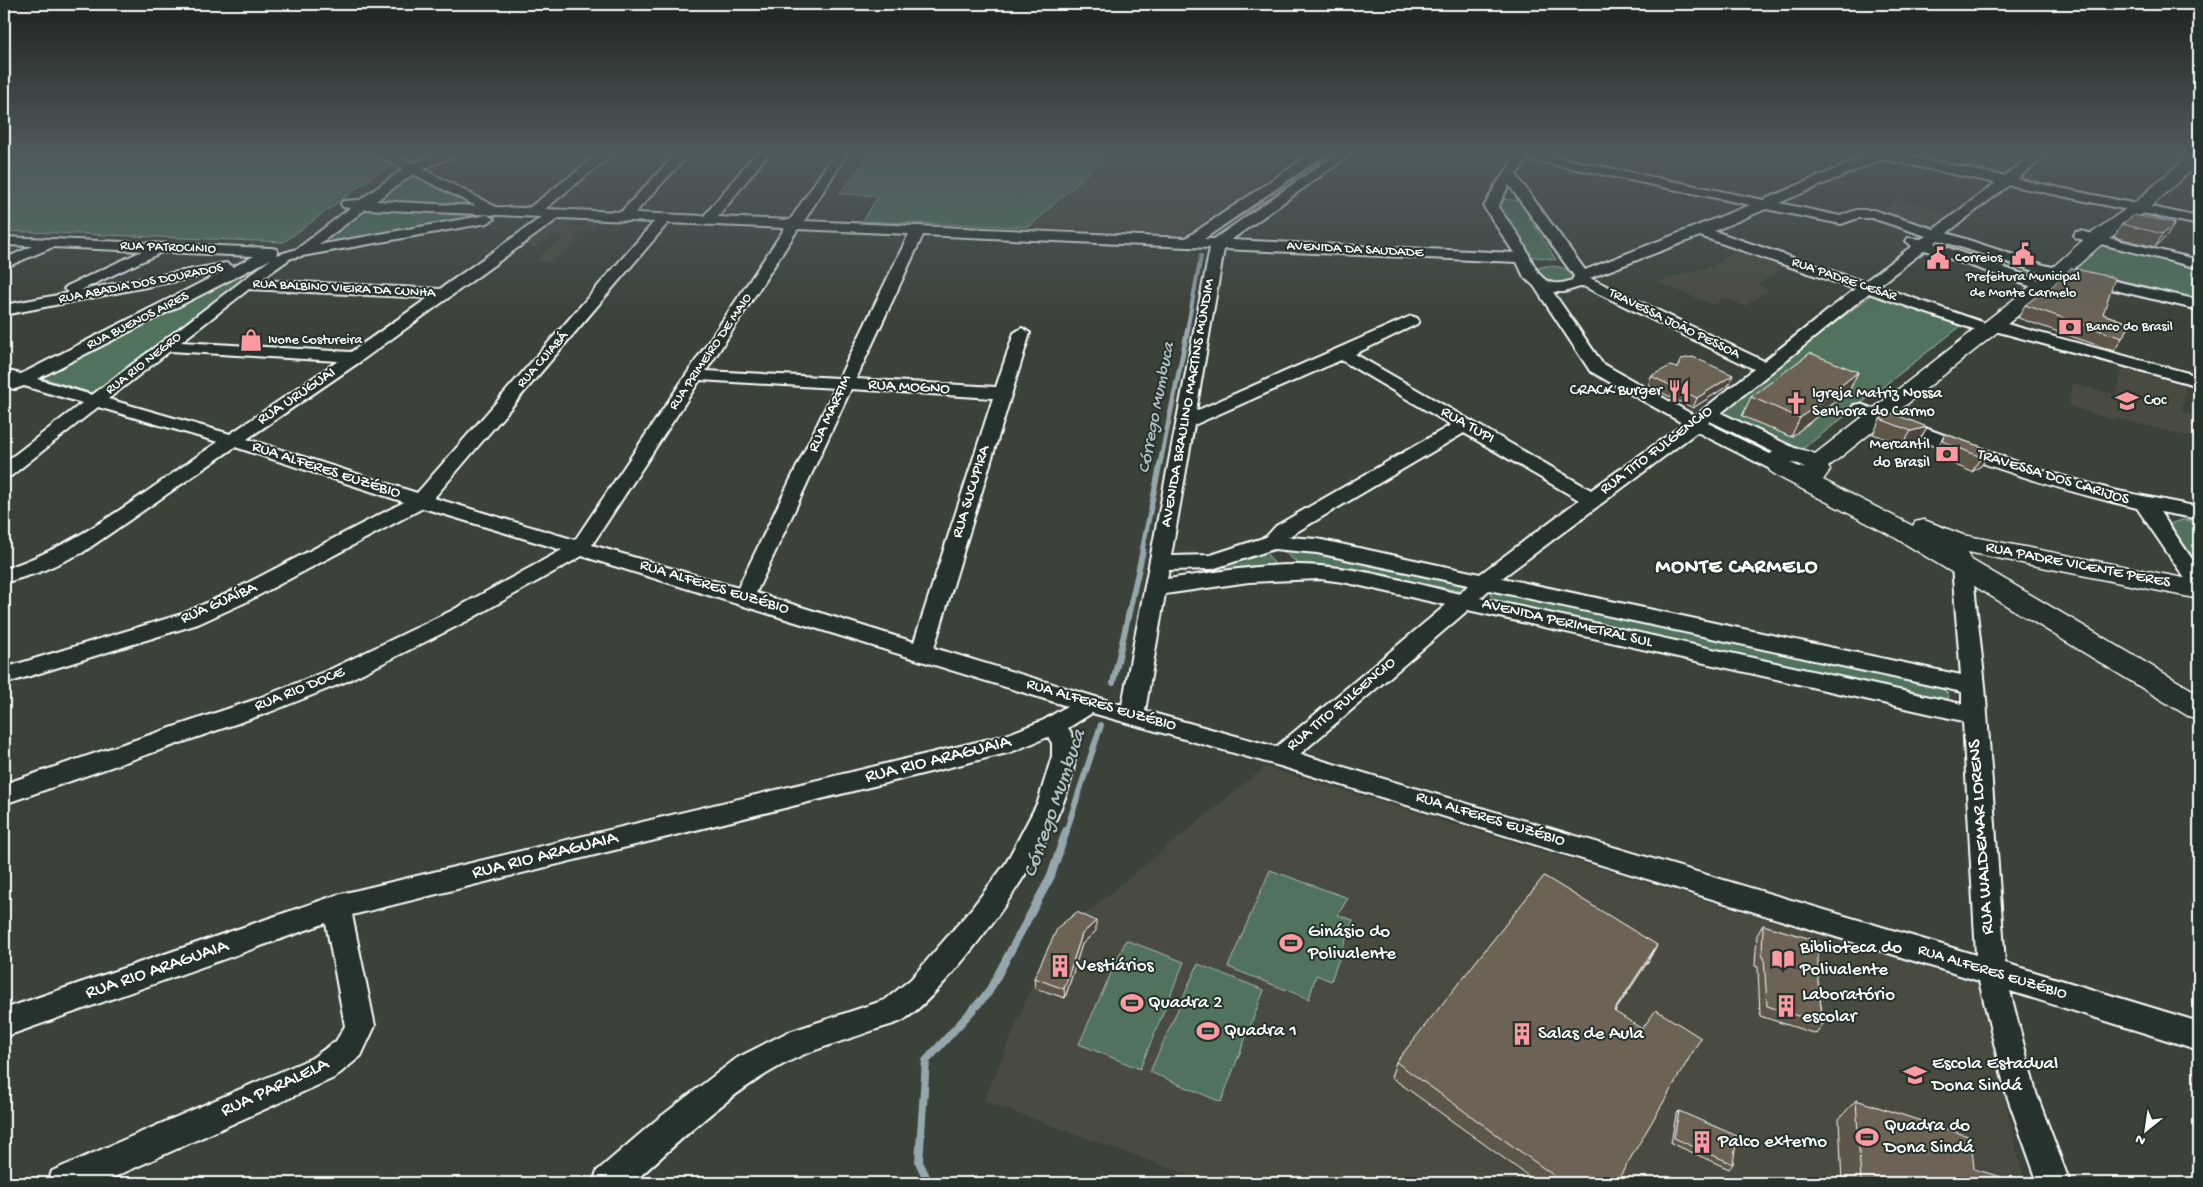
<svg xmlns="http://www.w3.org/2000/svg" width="2203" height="1187" viewBox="0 0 2203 1187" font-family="'Gochi Hand',sans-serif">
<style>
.built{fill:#4a4c41}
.green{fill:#51735d;stroke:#a8b9ae}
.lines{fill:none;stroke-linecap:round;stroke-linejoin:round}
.stream-far3{stroke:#95a7ac;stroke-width:4}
.stream-far2{stroke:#95a7ac;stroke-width:5}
.stream-far1{stroke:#95a7ac;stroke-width:6}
.stream{stroke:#95a7ac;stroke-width:8}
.minor-casing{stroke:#fff;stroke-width:4}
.secondary-casing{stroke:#fff;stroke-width:3}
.minor{fill:#26332d;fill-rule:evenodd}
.secondary{fill:#26332d;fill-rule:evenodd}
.wall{fill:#5d5649;stroke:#fff}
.shaded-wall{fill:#4c463c;stroke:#fff}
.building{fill:#6c6455;stroke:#fff}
.labels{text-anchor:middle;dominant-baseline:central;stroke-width:4;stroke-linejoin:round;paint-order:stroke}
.far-street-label{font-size:14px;fill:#fff;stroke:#26332d}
.far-poi-label{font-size:14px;fill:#fff;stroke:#26332d;text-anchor:start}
.street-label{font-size:16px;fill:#fff;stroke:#26332d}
.poi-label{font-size:16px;fill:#fff;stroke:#26332d;text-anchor:end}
.water-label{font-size:18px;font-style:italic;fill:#afbdc0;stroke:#26332d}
.near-street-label{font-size:19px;fill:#fff;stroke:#26332d}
.near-poi-label{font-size:19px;fill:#fff;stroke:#26332d;text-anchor:start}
.district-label{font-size:21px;font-weight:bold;letter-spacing:1px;fill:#fff;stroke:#26332d}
.near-water-label{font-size:21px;font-style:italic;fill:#afbdc0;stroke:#26332d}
</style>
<rect width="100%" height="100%" fill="#3b4239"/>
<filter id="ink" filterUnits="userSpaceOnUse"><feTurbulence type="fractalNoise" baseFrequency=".02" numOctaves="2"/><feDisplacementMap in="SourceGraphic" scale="10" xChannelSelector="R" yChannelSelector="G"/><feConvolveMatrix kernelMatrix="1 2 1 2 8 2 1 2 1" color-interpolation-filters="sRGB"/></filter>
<g filter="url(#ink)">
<!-- built -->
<g class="built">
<path d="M1109,154H1300L1184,235L1029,227Z"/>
<path d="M1654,154H1774L1736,173Z"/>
<path d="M1900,198L1948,214L1931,227L1882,211Z"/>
<path d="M561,220L571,221L567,225L582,227L587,223L597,225L592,229L585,228L575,236L581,237L576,242H578L551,263L534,260L565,237L554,235L536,248L523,246Z"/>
<path d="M1739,249L1786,266L1757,285L1768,290L1745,306L1724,298L1714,305L1656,282L1713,266Z"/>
<path d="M2124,364L2186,380L2182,412L2199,416V439L2115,418L2114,420L2069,406L2073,383L2116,395Z"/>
<path d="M1265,767L1977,983L2025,1183H1211L984,1101L1051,942Z"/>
</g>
<!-- green -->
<g class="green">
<path d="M4,154H372L390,164L284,242L4,231Z"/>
<path d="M871,154H1109L1029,227L863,221L878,196L839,194Z"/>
<path d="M413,172L475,205L376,202Z"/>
<path d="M1503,199L1519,201L1556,260L1530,256L1499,209Z"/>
<path d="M368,208L488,213L332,243L330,238Z"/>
<path d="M1946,238L2036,268L2025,277L1935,248Z"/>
<path d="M2105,244L2195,266L2199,272V299L2088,273L2077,269L2073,265L2098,245Z"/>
<path d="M259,264H266L97,393H92L36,376Z"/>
<path d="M1546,266C1556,266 1569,267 1574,277C1563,290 1544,281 1535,271L1538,268Z"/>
<path d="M1873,294L1962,323L1961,326L1804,448L1793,449L1720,416L1722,410Z"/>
<path d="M2183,520L2199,522V572L2174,535L2172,523Z"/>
<path d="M1292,549L1315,551L1459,581L1463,587L1460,591L1332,566L1300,565L1284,552Z"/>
<path d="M1265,551L1276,566L1206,574L1205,571L1209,568L1246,559Z"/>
<path d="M1502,591L1943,689L1949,695L1948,701L1499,602L1490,595L1493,592Z"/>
<path d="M1270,870L1348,898L1338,915L1353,920L1331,981L1316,975L1309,999L1228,967Z"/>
<path d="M1126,940L1184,962L1140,1069L1079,1044Z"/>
<path d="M1198,964L1264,990L1221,1102L1150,1072Z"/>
</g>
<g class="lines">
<!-- stream-far3 -->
<g class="stream-far3">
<path d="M1227,222L1269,200L1299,175L1335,154"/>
<path d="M1187,330L1201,256"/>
</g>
<!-- stream-far2 -->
<path class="stream-far2" d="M1142,551L1188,328"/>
<!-- stream-far1 -->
<g class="stream-far1">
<path d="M1113,683L1143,550"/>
<path d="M1066,832L1101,725"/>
</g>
<!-- stream -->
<path class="stream" d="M929,1183L919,1162L926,1061L988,993L1051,876L1066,831"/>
<defs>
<g id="minor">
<path d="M378,154H394L413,163L439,154H458L423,169L496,207L525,208L530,207L599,154H613L545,209L621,212L676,154H689L635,213L704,216L755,154H768L718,217L790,220L834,154H847L804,221L1186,238L1311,154H1326L1204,239H1214L1336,154H1351L1231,240L1514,253L1484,207L1495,186L1517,156L1516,154H1542L1763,200L1871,154H1897L2004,176L2034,154H2048L2017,179L2199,217V225L2009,185L1947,233L2044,265L2199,300V310L2035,271L1938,240L1934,243L2048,283L2051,286L2048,289H2038L1925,250L1878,286L1985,323L1992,320L2199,376V386L1995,331L1988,334L1982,332L1869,293L1721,413L1801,451L1803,455L1801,459H1787L1710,421L1708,423L1786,462L1788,466L1786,470H1772L1697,432L1502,578L1961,675L1952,567L1947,542L1950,537L1957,536L1964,537L1972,567L1985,686L2005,963L2199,1022V1050L2010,991L2036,1093L2070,1183H2038L2006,1093L1979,981L1280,766L1092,713L1068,728C1110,782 954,987 905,1019C897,1024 886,1026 877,1029C853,1038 828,1045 805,1054C741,1081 684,1137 633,1183H593L597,1171L655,1121L737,1058L786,1033L885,1000L911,979L972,908L1006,863L1038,802L1052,756V743L1048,737L1011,752L352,915L375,1026L361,1056L334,1078L101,1183H48L52,1171L312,1058L336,1041L345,1026L326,923L4,1037V1009L337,895L1006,735L1044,720L1067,706L582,556L467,621L345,682L270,712L4,804V784L254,700L329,670L451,611L562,550L423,508L244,603L198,624L4,684V668L182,614L228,593L404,502L235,447L82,553L40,572L4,583V569C81,545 151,487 218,442L98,407L11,476L4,478V463L82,403L24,386L15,389L9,388L6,384L8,382L4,380V370L21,374L222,272L4,315V305L69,293L64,289L67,286L142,251L53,247L4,268V259L32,246L4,245V237L271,248L276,249L278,252L277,255L297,249L350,208L343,207L341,204L343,201L360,200L403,169ZM1528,159L1750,205L1585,270L1516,175ZM1882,159L1996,183L1934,229L1873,210H1856L1840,216L1779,203ZM413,174L476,206L376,201ZM1509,185L1574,276L1572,280C1539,293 1535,264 1523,243C1516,230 1506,219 1498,207ZM366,209L542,217L440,289L260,280L291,258L487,223L494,219L487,215L318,245ZM1766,209L1841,224L1858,218H1872L1926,236L1921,239L1908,238L1906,241L1912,246L1864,282L1714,231ZM559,218L654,222L417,493L247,439L361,361ZM668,223L785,228L575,540L434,498ZM798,229L909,234L839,378L706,371ZM923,235L1210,248L1122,705L934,648L1030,333L1022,328L1014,333L996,387L856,379ZM1700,236L1855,289L1764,361L1590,278ZM1224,249L1517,262L1524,277L1534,286L1590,371L1684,424L1591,490L1355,354L1417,324L1419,321L1417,318L1411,316L1196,411ZM162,252L254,256L233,267L226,263L81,290ZM271,259L92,395L37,379ZM1583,286L1754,369L1695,416L1602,363L1553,292H1564ZM249,289L428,298L351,352L181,342ZM170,351L338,361L230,434L108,399ZM1341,360L1451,425L1276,526L1266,537L1211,555L1171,556L1194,425ZM700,380L835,388L738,588L592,545ZM851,389L993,398L914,642L756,593ZM1464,433L1579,500L1480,574L1317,539L1288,537ZM1274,549L1317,553L1468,585L1460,594C1414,584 1367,569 1320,566C1269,562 1218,572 1167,579L1169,570L1212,569ZM1320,579L1343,582L1446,605L1276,747L1145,711L1165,594L1249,582ZM1489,590L1962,692V704L1480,598ZM1468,610L1963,721L1976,955L1300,754Z"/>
<path d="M2081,231L2199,260V268L2076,238L2074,235L2076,232Z"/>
<path d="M1860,404L2033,468L2113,490L2199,507V519L2160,512L2199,569V591L2192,589L2137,508C2039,486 1946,452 1854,413L1851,409L1854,405Z"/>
</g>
<path id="secondary" d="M2190,154H2199V163L2145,212L2103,243L2050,290L1828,467L1830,470L1823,480L1913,526L1915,522L1924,520L1963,535L2199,581V599L1953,549L2199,694V719L2188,716L1894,537L1779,477L1770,471L1765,460C1777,443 1798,447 1815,454L2036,282L2089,235L2133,204ZM1790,463L1799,464L1805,469Z"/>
</defs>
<!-- minor casing -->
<use href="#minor" class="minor-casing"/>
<!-- secondary casing -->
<use href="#secondary" class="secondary-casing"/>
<!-- minor -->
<use href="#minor" class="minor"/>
<!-- secondary -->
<use href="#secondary" class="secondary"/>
</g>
<!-- wall -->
<g class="wall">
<path d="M2175,223L2167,236L2155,247L2114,237L2122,224Z"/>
<path d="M2025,305L2103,314L2131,324L2114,351L2018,318Z"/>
<path d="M1858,372L1849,391L1791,437L1742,416L1751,397Z"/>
<path d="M1651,376L1729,385L1693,408L1648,386Z"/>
<path d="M1880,419L1927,427L1919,441L1903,445L1873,434Z"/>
<path d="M1945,434L1990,450L1982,465L1972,472L1934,456L1937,448Z"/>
<path d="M1763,925L1818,981L1823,1024L1816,1034L1760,1016L1758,967L1755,966L1757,935Z"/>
<path d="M1096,931L1082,944L1065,998L1035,988L1034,978Z"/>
<path d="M1649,960L1615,1011L1616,1183H1538L1391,1077L1396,1062Z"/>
<path d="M1856,1100L1974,1169L2001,1183H1842L1839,1119Z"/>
<path d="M1679,1111L1733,1164L1729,1169L1671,1143L1676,1115Z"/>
</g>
<!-- shaded-wall -->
<g class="shaded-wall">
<path d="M2175,223L2167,236L2155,247L2163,234Z"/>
<path d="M1858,372L1849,391L1791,437L1800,418Z"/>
<path d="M1733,375L1729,385L1693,408L1697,398Z"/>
<path d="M1927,427L1919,441L1903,445L1911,431Z"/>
<path d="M1990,450L1982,465L1972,472L1981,457Z"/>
<path d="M1096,921V931L1082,944L1065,998L1064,989L1082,934Z"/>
<path d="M1657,945L1649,960L1606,1025L1614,1011Z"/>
</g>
<!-- building -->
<g class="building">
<path d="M2134,215L2175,223L2163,234L2122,224Z"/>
<path d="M2071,268L2115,278L2103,314L2131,324L2122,338L2025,305L2041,293L2044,294Z"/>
<path d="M1810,353L1858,372L1800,418L1751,397Z"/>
<path d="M1693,357L1733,375L1697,398L1651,376L1670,366L1677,368L1681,359Z"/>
<path d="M1889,412L1927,427L1911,431L1880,419Z"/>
<path d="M1945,434L1990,450L1981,457L1942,441Z"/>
<path d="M1544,876L1657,945L1614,1011L1642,1029L1656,1010L1701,1038L1616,1183H1564L1396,1062Z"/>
<path d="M1077,912L1096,921L1082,934L1064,989L1034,978L1058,927Z"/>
<path d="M1763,925L1818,941V981L1823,1024L1767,1006L1764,957L1762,956Z"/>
<path d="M1856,1100L1971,1137L1974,1169L2001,1177V1183H1861Z"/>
<path d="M1679,1111L1737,1136L1733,1164L1674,1138Z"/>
</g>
</g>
<!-- sky -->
<linearGradient id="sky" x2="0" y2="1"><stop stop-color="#20241f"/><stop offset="0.48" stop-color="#4f5a5f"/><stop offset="1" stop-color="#4f5a5f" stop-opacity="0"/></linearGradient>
<rect width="2203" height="320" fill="url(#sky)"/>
<!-- icons -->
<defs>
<symbol id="civic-bare" viewBox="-9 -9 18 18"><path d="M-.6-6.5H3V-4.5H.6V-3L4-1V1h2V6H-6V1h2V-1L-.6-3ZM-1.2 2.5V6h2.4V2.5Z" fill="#ff9aa2" stroke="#26332d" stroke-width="2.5" paint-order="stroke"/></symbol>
<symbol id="bank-bare" viewBox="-9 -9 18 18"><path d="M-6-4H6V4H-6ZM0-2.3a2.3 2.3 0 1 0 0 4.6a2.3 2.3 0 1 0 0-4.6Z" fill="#ff9aa2" stroke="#26332d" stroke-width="2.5" paint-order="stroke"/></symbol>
<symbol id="shop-bare" viewBox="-9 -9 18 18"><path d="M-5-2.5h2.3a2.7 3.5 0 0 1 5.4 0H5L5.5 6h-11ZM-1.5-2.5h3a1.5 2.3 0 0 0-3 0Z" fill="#ff9aa2" stroke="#26332d" stroke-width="2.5" paint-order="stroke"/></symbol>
<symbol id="restaurant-bare" viewBox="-9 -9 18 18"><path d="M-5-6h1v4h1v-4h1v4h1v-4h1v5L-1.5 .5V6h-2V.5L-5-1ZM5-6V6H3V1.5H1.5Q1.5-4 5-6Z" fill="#ff9aa2" stroke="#26332d" stroke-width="2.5" paint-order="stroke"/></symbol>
<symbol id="school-bare" viewBox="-9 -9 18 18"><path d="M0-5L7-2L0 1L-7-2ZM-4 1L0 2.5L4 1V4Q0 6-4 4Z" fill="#ff9aa2" stroke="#26332d" stroke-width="2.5" paint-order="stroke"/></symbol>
<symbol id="church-bare" viewBox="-9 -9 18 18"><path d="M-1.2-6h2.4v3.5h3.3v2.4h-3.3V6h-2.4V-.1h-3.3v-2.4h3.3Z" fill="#ff9aa2" stroke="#26332d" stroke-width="2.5" paint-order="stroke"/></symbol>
<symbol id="stadium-bare" viewBox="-9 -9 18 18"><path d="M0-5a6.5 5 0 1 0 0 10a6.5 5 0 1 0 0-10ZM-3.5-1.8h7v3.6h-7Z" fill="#ff9aa2" stroke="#26332d" stroke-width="2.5" paint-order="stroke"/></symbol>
<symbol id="library-bare" viewBox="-9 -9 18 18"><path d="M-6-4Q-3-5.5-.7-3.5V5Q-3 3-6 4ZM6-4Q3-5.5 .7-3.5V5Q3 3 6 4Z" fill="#ff9aa2" stroke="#26332d" stroke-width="2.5" paint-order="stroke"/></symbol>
<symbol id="building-bare" viewBox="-9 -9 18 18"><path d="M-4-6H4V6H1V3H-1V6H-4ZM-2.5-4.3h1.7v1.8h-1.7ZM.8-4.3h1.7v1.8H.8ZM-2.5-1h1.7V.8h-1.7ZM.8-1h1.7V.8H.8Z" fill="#ff9aa2" stroke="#26332d" stroke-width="2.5" paint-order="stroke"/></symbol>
</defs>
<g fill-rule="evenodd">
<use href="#civic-bare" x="2007" y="238" width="32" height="32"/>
<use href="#civic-bare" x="1922" y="242" width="32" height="32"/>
<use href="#bank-bare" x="2054" y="311" width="32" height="32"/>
<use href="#shop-bare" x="235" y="324" width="32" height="32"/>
<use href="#restaurant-bare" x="1663" y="375" width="32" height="32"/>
<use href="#school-bare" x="2111" y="385" width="32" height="32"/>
<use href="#church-bare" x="1780" y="387" width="32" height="32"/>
<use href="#bank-bare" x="1931" y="438" width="32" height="32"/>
<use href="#stadium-bare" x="1275" y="927" width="32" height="32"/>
<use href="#library-bare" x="1767" y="943" width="32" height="32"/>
<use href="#building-bare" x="1044" y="950" width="32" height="32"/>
<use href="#stadium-bare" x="1116" y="987" width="32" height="32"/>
<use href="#building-bare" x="1770" y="990" width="32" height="32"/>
<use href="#stadium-bare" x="1192" y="1015" width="32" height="32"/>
<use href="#building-bare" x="1506" y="1018" width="32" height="32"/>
<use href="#school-bare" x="1899" y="1059" width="32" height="32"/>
<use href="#stadium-bare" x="1851" y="1121" width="32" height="32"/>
<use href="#building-bare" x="1686" y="1126" width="32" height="32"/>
</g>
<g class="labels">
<!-- far-street labels -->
<g class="far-street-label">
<text transform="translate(168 248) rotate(2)">RUA PATROCINIO</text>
<text transform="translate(1355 250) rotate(3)">AVENIDA DA SAUDADE</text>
<text transform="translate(1844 280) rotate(19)">RUA PADRE CESAR</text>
<text transform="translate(141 284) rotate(-11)">RUA ABADIA DOS DOURADOS</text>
<text transform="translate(344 289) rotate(3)">RUA BALBINO VIEIRA DA CUNHA</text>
<text transform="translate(138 321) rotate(-27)">RUA BUENOS AIRES</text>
<text transform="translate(1674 324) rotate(26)">TRAVESSA JOÃO PESSOA</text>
<text transform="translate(711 352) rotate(-56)">RUA PRIMEIRO DE MAIO</text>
<text transform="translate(543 360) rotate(-49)">RUA CUIABÁ</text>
<text transform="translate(144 364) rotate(-38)">RUA RIO NEGRO</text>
</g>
<!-- far-poi labels -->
<g class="far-poi-label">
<text x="1955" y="258">Correios</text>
<text x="2023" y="277" text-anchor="middle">Prefeitura Municipal<tspan x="2023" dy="16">de Monte Carmelo</tspan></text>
<text x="2086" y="327">Banco do Brasil</text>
<text x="268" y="340">Ivone Costureira</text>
</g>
<!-- street labels -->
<g class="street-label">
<text transform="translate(909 388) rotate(3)">RUA MOGNO</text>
<text transform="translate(297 397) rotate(-34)">RUA URUGUAI</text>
<text transform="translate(1189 403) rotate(-80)">AVENIDA BRAULINO MARTINS MUNDIM</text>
<text transform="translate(831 414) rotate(-65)">RUA MARFIM</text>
<text transform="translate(1467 426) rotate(30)">RUA TUPI</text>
<text transform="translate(1657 451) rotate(-37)">RUA TITO FULGENCIO</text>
<text transform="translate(326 471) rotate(18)">RUA ALFERES EUZÉBIO</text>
<text transform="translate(2053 478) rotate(17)">TRAVESSA DOS CARIJOS</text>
<text transform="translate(972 492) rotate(-73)">RUA SUCUPIRA</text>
<text transform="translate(2078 566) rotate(11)">RUA PADRE VICENTE PERES</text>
<text transform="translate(714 588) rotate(17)">RUA ALFERES EUZÉBIO</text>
<text transform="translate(219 604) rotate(-24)">RUA GUAÍBA</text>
<text transform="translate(1567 624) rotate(13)">AVENIDA PERIMETRAL SUL</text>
<text transform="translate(300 690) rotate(-22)">RUA RIO DOCE</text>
<text transform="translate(1342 705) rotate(-40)">RUA TITO FULGENCIO</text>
<text transform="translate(1101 706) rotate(16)">RUA ALFERES EUZÉBIO</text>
<text transform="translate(1490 820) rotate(17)">RUA ALFERES EUZÉBIO</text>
<text transform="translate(1992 973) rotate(17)">RUA ALFERES EUZÉBIO</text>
</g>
<!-- poi labels -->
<g class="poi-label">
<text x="1662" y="391">CRACK Burger</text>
<text x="1812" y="394" text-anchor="start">Igreja Matriz Nossa<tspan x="1812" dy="18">Senhora do Carmo</tspan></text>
<text x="2144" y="401" text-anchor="start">Coc</text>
<text x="1930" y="445">Mercantil<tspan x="1930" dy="18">do Brasil</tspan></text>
</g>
<!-- water labels -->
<g class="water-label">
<text transform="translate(1157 408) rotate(-79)">Córrego Mumbuca</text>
</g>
<!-- near-street labels -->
<g class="near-street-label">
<text transform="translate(938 760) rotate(-14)">RUA RIO ARAGUAIA</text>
<text transform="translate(1982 837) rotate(-94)">RUA WALDEMAR LORENS</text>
<text transform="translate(545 856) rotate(-14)">RUA RIO ARAGUAIA</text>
<text transform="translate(157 970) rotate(-19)">RUA RIO ARAGUAIA</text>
<text transform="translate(275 1088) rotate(-25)">RUA PARALELA</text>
</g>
<!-- near-poi labels -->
<g class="near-poi-label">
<text x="1308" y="932">Ginásio do<tspan x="1308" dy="22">Polivalente</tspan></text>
<text x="1800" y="948">Biblioteca do<tspan x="1800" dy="22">Polivalente</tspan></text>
<text x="1076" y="966">Vestiários</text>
<text x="1802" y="995">Laboratório<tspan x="1802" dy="22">escolar</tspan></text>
<text x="1148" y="1003">Quadra 2</text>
<text x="1224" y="1031">Quadra 1</text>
<text x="1538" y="1034">Salas de Aula</text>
<text x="1932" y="1064">Escola Estadual<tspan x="1932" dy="22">Dona Sindá</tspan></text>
<text x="1884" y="1126">Quadra do<tspan x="1884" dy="22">Dona Sindá</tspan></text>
<text x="1718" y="1142">Palco externo</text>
</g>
<!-- district labels -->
<g class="district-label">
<text x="1737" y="568">MONTE CARMELO</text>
</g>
<!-- near-water labels -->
<g class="near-water-label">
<text transform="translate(1056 804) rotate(-71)">Córrego Mumbuca</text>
</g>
</g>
<!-- margin -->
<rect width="2203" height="1187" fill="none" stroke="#26332d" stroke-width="20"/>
<rect x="10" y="10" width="2183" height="1167" fill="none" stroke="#fff" stroke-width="2" filter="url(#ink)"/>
<!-- north arrow -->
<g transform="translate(2146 1130) rotate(210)" stroke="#26332d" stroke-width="4" paint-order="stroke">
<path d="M0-4L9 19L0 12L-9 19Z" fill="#ffffff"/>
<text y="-8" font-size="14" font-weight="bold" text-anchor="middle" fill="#ffffff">N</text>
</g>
</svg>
